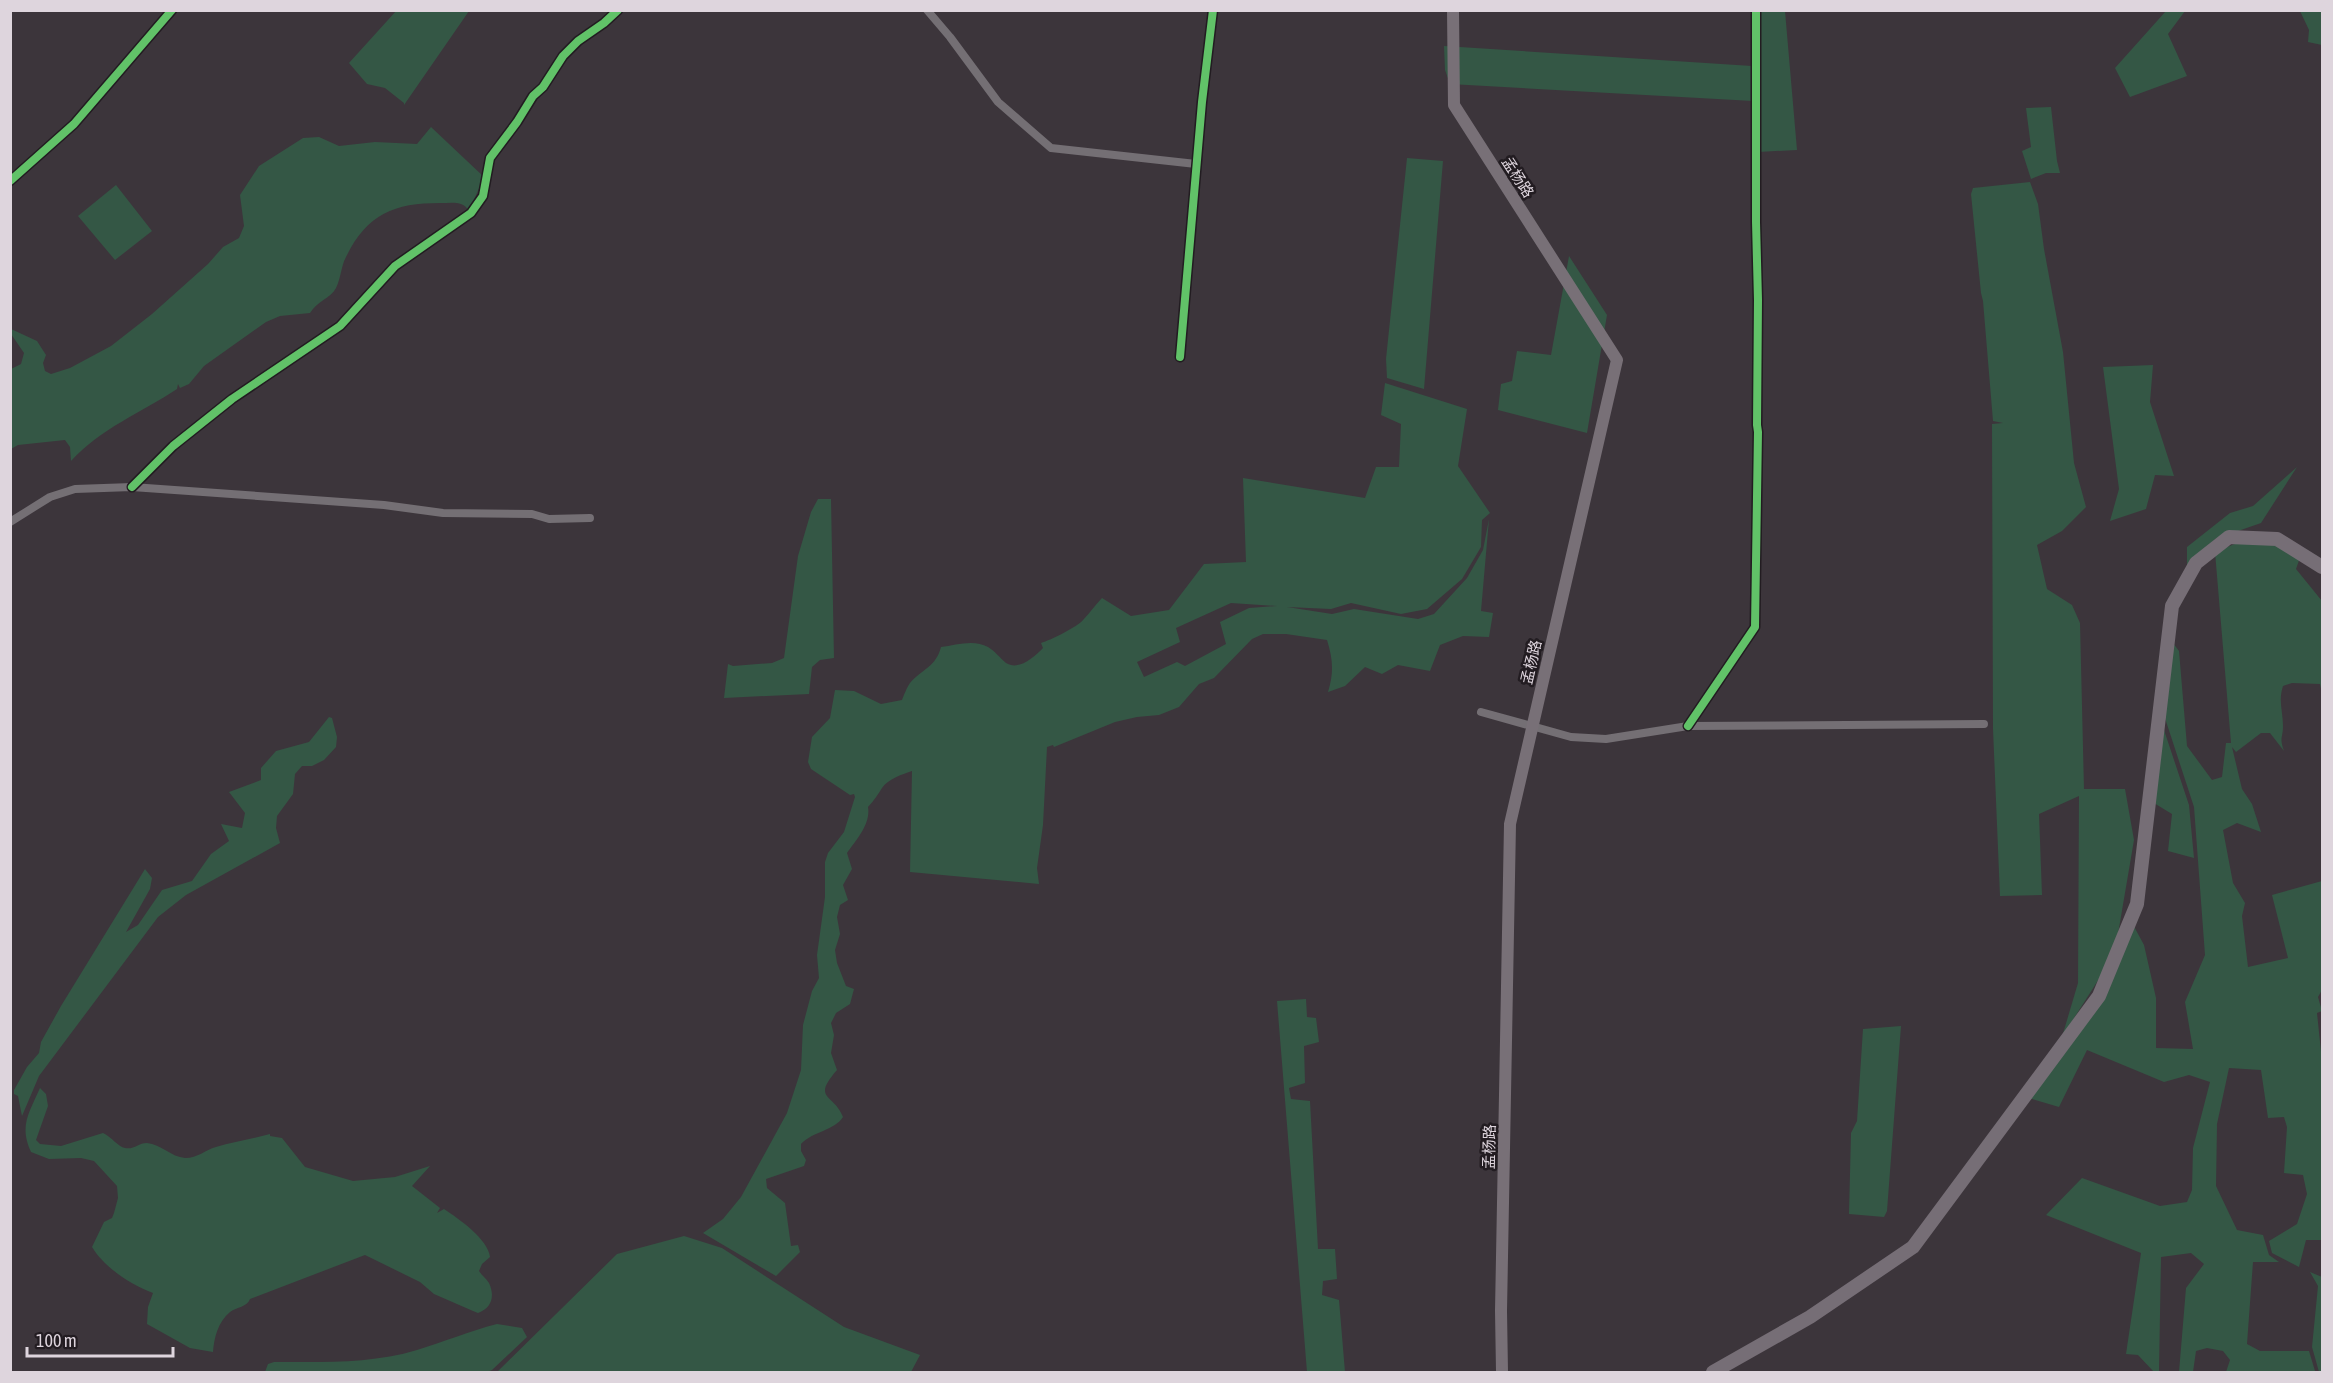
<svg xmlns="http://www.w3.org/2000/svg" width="2333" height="1383" viewBox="0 0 2333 1383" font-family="'Asap Condensed','Noto Sans SC',sans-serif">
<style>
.green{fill:#345745;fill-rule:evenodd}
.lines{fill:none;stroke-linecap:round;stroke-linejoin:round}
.street{stroke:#746f74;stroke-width:8}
.secondary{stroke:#787077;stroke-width:12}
.primary{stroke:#766e76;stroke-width:14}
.cycleway-casing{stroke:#221c21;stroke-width:11}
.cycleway{stroke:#61c268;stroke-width:8}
.labels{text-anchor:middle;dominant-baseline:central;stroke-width:5;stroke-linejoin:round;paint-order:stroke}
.street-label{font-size:15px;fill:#ded5dd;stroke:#221c21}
</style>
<rect width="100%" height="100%" fill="#3c353b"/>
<!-- green -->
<g class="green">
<path d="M397,10L469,11L404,105V103L385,88L367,84L349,63Z"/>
<path d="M1757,11H1785L1797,150L1758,152Z"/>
<path d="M2166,11H2185L2168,34L2187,76L2130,97L2115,68Z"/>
<path d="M2300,11H2322V45L2308,42L2309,30Z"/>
<path d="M1444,46L1752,66L1753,101L1450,84L1445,70Z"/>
<path d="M2051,107L2057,161L2060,173H2046L2031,179L2022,151L2031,147L2026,108Z"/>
<path d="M431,127L484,177L469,211C463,200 451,203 440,203C394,203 367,214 346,257C341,266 341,278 336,288C331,298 317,301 310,313L280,316L266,322L204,366L189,384L180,388L178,384L177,389C142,412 100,429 71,461L70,447L65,440L18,445L11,449V369L21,364L24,353L11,334V329L37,341L46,355L43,363L45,371L51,374L70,368L111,346L152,314L208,264L223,247L239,238L244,226L240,195L259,166L303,138L319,137L339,146L375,142L417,144Z"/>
<path d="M1407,158L1443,161L1424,389L1387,378L1386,359Z"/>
<path d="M2030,182L2038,204L2044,249L2063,352L2074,463L2086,507L2062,531L2037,545L2047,589L2072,605L2080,623L2084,789H2125L2134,840L2118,934L2104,971L2062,1037L2078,983L2079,796L2039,814L2042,895L2000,896L1993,729L1992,424L2003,423L1993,421L1983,301L1981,293L1971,194L1973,188Z"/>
<path d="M116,185L152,231L115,260L78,216Z"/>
<path d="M1569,256L1607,315L1587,433L1498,410L1501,384L1512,381L1517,351L1551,355Z"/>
<path d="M2153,365L2150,402L2174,476L2155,475L2146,509L2110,521L2119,489L2103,367Z"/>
<path d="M1385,383L1467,409L1458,466L1490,513L1482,520L1481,547L1462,579L1427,609L1401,614L1351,603L1331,609L1287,607L1332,614L1354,609L1418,619L1434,614L1467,578L1483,550L1489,519L1481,611L1493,613L1489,637L1463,636L1440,645L1430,671L1398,665L1382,674L1365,667L1345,686L1328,692C1334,673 1333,659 1327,640L1286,634H1263L1252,639L1214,678L1199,684L1179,707L1159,715L1137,717L1115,722L1054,747L1053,745L1047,747L1043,825L1037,868L1039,884L910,872L912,771C903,774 888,779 882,788C878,794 874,801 868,807C871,824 856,840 847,853L852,869L843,885L848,900L840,905L837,917L840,934L835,950L837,963L846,986L854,989L850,1004L836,1013L831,1023L834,1035L831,1053L837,1070C811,1100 834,1093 843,1117C834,1131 813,1131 801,1144V1151L806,1160L804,1166L766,1179L767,1188L785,1203L791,1246L798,1245L800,1252L776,1276L703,1233L723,1219L741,1197L787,1113L801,1070L803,1025L812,991L819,978L817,955L825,897V862L828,853L844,832L855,797L854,794L850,795L811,769L808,762L812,737L830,718L835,690L854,691L881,704L902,700C904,695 907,687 910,683C922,669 936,667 941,647C956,645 974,639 988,647C995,651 1000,658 1006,663C1019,671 1034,657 1043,648L1041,643C1051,640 1077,627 1083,620C1090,613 1095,605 1102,598L1131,616L1169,610L1204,564L1246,562L1243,478L1365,498L1376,467H1399L1401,424L1381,415ZM1231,603L1277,606L1249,608L1220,622L1226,644L1185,666L1177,662L1144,677L1137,662L1180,642L1176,628Z"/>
<path d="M2297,467L2261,523L2215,539L2187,568V547L2230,513L2253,506Z"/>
<path d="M818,499H831L834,658L820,660L812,667L809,694L724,698L728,664L733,666L772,663L784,658L798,556L811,512Z"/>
<path d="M2259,534L2303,549L2296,569L2322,601V694L2320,684L2292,683L2283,686C2278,701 2283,711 2283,726C2283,738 2279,737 2284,751L2270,733H2261L2236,752L2232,747L2242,789L2252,804L2261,832L2237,823L2223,830L2233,883L2245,903L2242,916L2248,967L2288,958L2272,895L2322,881V990L2318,997L2322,1011L2317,1013L2322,1061V1240H2306L2299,1267L2272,1253L2269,1241L2297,1224L2307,1194L2303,1175L2284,1173L2287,1127L2284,1117L2268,1118L2261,1070L2229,1068L2217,1124L2216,1186L2237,1230L2263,1235L2269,1255L2279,1262H2253L2247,1344L2260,1351H2309L2315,1371L2313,1372H2226L2230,1360L2223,1351L2207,1348L2196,1351L2193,1372H2179L2186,1288L2204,1264L2191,1253L2161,1257L2159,1372H2154L2138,1355L2126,1354L2141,1253L2046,1215L2082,1178L2160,1206L2187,1202L2192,1190L2193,1148L2210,1082L2189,1075L2164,1082L2087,1050L2059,1107L2029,1098L2106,990L2130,919L2144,945L2156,998V1048L2193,1049L2185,1002L2205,955L2194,807L2163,712L2173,643L2179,651L2187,746L2212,780L2222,777L2226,743H2231L2215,552Z"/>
<path d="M329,717L332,718L337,737L336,747L324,760L312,766H302L295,774L293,794L277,816L276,828L280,843L186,895L158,917L39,1076L22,1116L18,1096L14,1094V1090L27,1067L39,1053L41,1042L61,1006L145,869L152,878L150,889L126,932L138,925L162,890L192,881L211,854L229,841L221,824L242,828L245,813L229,792L261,780V768L276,751L309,742Z"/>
<path d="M2161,721L2189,805L2194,858L2168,851L2172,814L2149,800Z"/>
<path d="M1306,999L1307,1017L1316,1018L1319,1042L1304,1046L1305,1083L1289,1088L1291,1099L1310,1101L1318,1249H1335L1337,1279L1323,1281L1322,1295L1339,1300L1345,1372H1307L1277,1001Z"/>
<path d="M1901,1026L1887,1211L1884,1217L1849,1214L1851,1133L1857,1121L1863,1029Z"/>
<path d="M40,1088L46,1094L48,1106L36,1140L40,1144L61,1146L103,1133C112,1137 118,1147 125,1148C134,1150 138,1143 147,1143C161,1144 171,1157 185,1158C198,1158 205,1150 216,1147C233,1142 252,1139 270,1134V1136L282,1138L305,1167L353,1181L395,1177L430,1166L412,1186L440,1208L437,1213L444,1209C459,1219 488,1239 490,1257L482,1264L479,1271C482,1276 486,1278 489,1283C495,1296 492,1308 478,1313L473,1311L434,1294L420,1282L365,1255L250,1299C247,1307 237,1307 230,1312C218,1322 214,1338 213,1352L190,1348L147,1324L148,1307L153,1293C131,1285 104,1267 92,1247L104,1222L112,1218L114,1213L118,1198L117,1186L94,1161L81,1158L49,1159L31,1152C19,1126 29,1113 40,1088Z"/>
<path d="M684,1236L722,1248L844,1327L920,1355L911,1372H497L617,1254Z"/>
<path d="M2310,1272L2322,1277V1371L2319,1372L2312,1347L2318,1286Z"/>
<path d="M497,1324L522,1328L527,1337L492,1370L487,1372H265L268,1364L274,1362C321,1362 371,1364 417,1350C444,1342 469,1331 497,1324Z"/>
</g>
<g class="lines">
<!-- street -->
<g class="street">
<path d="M927,10L950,37L998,102L1051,148L1196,164"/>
<path d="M10,181L74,124L172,10"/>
<path d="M1180,357L1202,102L1213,10"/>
<path d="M132,487L173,446L232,399L340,326L395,266L471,213L483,196L490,158L517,122L533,96L543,87L563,56L578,41L604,23L618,10"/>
<path d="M10,522L50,497L75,489L132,487L384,505L443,513L532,514L549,519L590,518"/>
<path d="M1481,712L1571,737L1606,739L1688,726L1984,724"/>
<path d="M1688,726L1755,627L1758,432L1757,425L1758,300L1756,222V10"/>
</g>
<!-- secondary -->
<path class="secondary" d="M1453,10L1454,105L1617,360L1510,824L1501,1311L1502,1372"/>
<!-- primary -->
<path class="primary" d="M1713,1372L1810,1317L1913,1247L2099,996L2137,904L2172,606L2196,563L2229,537L2277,539L2322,567"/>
<defs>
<g id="cycleway">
<path d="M10,181L74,124L172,10"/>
<path d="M1180,357L1202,102L1213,10"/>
<path d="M132,487L173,446L232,399L340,326L395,266L471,213L483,196L490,158L517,122L533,96L543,87L563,56L578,41L604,23L618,10"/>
<path d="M1688,726L1755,627L1758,432L1757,425L1758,300L1756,222V10"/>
</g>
</defs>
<!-- cycleway casing -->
<use href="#cycleway" class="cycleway-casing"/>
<!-- cycleway -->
<use href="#cycleway" class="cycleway"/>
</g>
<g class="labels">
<!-- street labels -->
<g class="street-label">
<text transform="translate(1518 177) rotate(57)">孟杨路</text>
<text transform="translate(1531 662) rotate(-77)">孟杨路</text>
<text transform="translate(1489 1147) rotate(-89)">孟杨路</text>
</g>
</g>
<!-- border -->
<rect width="2333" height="1383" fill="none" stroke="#ded5dd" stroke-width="24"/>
<!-- scale -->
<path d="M27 1347v9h146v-9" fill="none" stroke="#ded5dd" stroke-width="3"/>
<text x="36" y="1347" font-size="18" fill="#ded5dd" stroke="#221c21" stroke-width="4.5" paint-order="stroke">100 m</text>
</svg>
